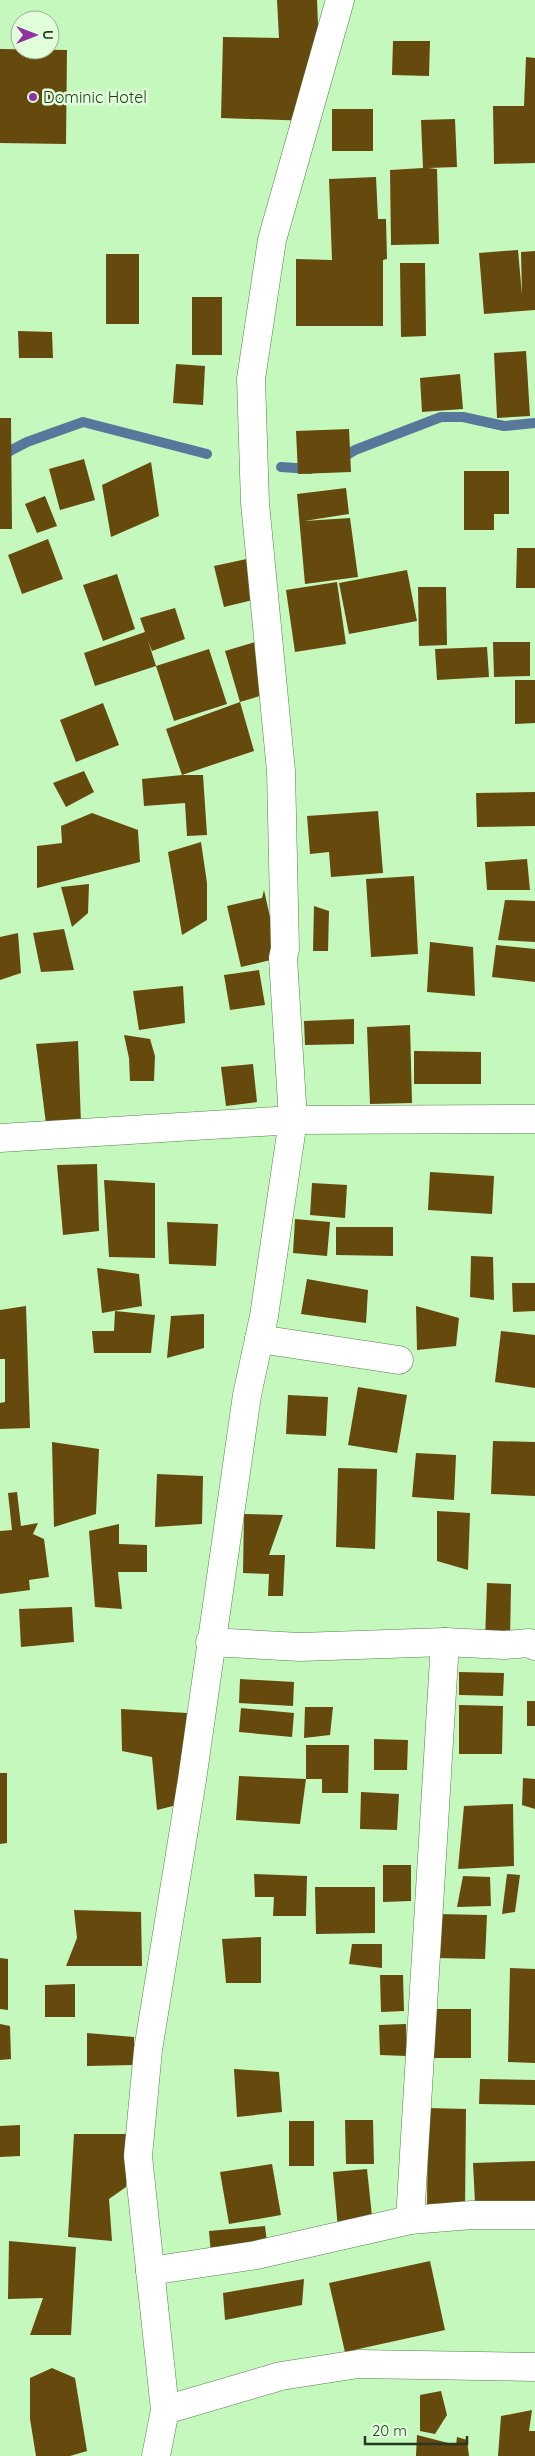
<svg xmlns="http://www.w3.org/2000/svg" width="535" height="2456" viewBox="0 0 535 2456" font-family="Quicksand,sans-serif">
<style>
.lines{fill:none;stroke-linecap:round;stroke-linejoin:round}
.stream{stroke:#57779b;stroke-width:10}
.building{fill:#66490d}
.minor-casing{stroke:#54814c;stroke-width:29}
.minor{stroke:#fff;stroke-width:28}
.poi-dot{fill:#8e339f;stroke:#e1ffdb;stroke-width:2}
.labels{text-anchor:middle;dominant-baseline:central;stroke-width:5;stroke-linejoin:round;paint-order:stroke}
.poi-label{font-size:16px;fill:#263a23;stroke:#e1ffdb;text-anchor:start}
</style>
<rect width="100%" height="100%" fill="#c5f8bc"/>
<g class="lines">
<!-- stream -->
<g class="stream">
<path d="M339,460L355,450L441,417H463L504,426L535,423"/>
<path d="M281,467L310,469"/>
<path d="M0,468L4,454L27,442L83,422L207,454"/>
</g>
</g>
<!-- building -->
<g class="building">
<path d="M277,0H317L319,48L312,121L221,118L223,37L279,38Z"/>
<path d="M393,41H430L429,76L392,75Z"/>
<path d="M0,49L67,50L66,144L0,143Z"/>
<path d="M526,57L535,58V163L494,164L493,106H524Z"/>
<rect x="332" y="109" width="41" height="42"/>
<path d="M455,119L457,167L428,168L437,169L439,244L391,245L390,170L423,168L421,120Z"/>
<path d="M376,177L378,219H386L387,259L383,260V326H296V259L332,260L329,179Z"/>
<path d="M518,250L522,295L521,252L535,251V310L484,314L479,253Z"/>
<rect x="106" y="254" width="33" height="70"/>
<path d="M400,263H425L426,336L401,337Z"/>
<rect x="192" y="297" width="30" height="58"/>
<path d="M18,331L52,332L53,358H19Z"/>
<path d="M526,351L530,416L497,418L494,353Z"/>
<path d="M176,364L205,366L203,405L173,403Z"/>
<path d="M460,374L463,409L422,412L420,378Z"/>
<path d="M0,418H11L12,529H0Z"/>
<path d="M349,429L351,472L298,474L296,431Z"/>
<path d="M84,459L95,500L60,510L49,469Z"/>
<path d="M151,462L159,516L111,537L102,485Z"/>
<path d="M464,471H509V514H494V530H464Z"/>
<path d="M346,488L349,514L304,521L350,518L358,577L305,584L297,494Z"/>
<path d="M45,496L57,526L37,533L25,504Z"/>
<path d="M48,539L63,579L22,594L8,555Z"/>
<path d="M517,548H535V588H516Z"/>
<path d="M256,557L265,597L224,607L214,566Z"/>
<path d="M407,570L417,621L349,634L339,583Z"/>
<path d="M117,574L135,629L103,641L83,585Z"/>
<path d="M337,582L346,644L295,652L286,590Z"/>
<path d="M418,587H446L447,645L419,646Z"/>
<path d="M175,608L185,639L152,651L148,641L156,666L95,686L84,653L145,632L140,618Z"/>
<path d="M269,638L283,689L240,702L225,651Z"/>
<path d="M493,642H530V676L494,677Z"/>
<path d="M487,647L489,677L437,680L435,649Z"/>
<path d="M209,649L227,704L174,721L156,666Z"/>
<path d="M515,680H535V723L515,724Z"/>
<path d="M240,702L254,751L182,775L166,729Z"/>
<path d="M103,703L119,745L76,762L60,720Z"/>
<path d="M84,771L94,792L66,807L53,783Z"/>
<path d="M182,775H203L207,835L187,836L185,803L144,806L142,779Z"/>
<path d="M535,792V826L477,827L476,793Z"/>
<path d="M378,811L383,873L331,877L329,852L310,854L307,816Z"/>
<path d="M92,813L138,830L140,862L37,888V846L62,843L61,826Z"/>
<path d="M201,842L207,883V920L182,935L168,852Z"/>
<path d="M527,859L530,890H487L485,862Z"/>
<path d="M414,876L418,954L371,957L366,879Z"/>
<path d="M89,884L88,913L72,927L61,887Z"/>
<path d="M264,890L279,958L241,967L227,906L262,898Z"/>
<path d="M505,900L535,901V942L498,940Z"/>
<path d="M314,906L329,911L328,951H313Z"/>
<path d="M64,929L74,970L41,972L33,933Z"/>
<path d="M18,933L21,973L0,980V937Z"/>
<path d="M430,942L473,947L475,996L427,992Z"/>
<path d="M496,945L535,949V982L492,977Z"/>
<path d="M259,970L265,1005L230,1010L224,975Z"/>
<path d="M183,986L185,1023L139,1030L133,991Z"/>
<path d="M354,1019V1044L305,1045L304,1021Z"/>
<path d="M410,1025L412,1103L370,1104L367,1027Z"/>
<path d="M124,1035L150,1039L155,1056L154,1081H130L129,1058Z"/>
<path d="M78,1041L81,1124H46L36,1044Z"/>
<path d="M414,1051L481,1052V1084H414Z"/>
<path d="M253,1064L257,1102L226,1106L221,1067Z"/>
<path d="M97,1164L99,1231L63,1235L57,1165Z"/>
<path d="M430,1172L494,1176L492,1214L428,1210Z"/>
<path d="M104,1180L155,1183V1258L109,1257Z"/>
<path d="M312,1183L347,1185L345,1218L310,1215Z"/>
<path d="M295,1219L330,1222L327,1256L293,1253Z"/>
<path d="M167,1222L218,1224L216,1266L169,1264Z"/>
<path d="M336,1227H393V1256L336,1255Z"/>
<path d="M471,1256L493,1257L494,1300L470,1297Z"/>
<path d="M97,1268L139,1274L142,1306L102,1313Z"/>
<path d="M307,1279L368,1290L366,1323L301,1314Z"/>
<path d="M512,1283H535V1311L513,1312Z"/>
<path d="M26,1306L30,1428L0,1429V1403L5,1402V1359H0V1310Z"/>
<path d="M416,1306L459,1318L456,1346L417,1350Z"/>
<path d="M115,1311L155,1315L151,1353H94L92,1331H114Z"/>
<path d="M204,1314V1348L167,1358L171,1316Z"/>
<path d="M501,1331L535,1335V1388L495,1382Z"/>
<path d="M358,1387L407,1395L397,1453L348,1445Z"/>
<path d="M288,1395L328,1397L326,1436L286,1434Z"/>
<path d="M493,1441L535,1442V1496L491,1494Z"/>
<path d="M52,1442L99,1449L96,1514L54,1527Z"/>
<path d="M416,1453L456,1455L454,1500L412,1497Z"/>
<path d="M338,1468L377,1469L375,1549L336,1547Z"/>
<path d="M157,1474L203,1476L202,1524L155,1527Z"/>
<path d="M17,1492L21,1526L38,1523L33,1534L44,1539L49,1577L29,1580L30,1590L0,1594V1531L12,1530L8,1493Z"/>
<path d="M437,1511L470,1513L468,1570L437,1561Z"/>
<path d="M244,1514L283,1515L269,1555H285L283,1596H268L269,1574L243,1573Z"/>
<path d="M119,1524V1544L147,1545V1572H118L122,1609L95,1607L89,1531Z"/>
<path d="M487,1583L511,1584L510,1642L485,1641Z"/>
<path d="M72,1607L74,1642L21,1647L19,1609Z"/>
<path d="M459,1672L504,1673L503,1696L459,1695Z"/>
<path d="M240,1679L294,1682L293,1706L239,1703Z"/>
<rect x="527" y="1701" width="8" height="25"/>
<path d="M459,1705L503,1706L502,1754H459Z"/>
<path d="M305,1707H333L330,1735L304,1738Z"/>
<path d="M241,1708L294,1713L292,1737L239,1732Z"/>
<path d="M121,1709L187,1713L177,1805L157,1810L152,1757L122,1751Z"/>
<path d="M374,1739L408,1740L407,1770H374Z"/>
<path d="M306,1745H349L348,1793H322V1779H306L300,1824L236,1820L239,1776L306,1779Z"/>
<path d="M0,1773H7V1843L0,1844Z"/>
<path d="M523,1778L535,1779V1809L522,1805Z"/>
<path d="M361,1792L399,1794L397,1830L360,1829Z"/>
<path d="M513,1804L514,1866L458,1869L464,1806Z"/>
<path d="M383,1865H411V1901L383,1902Z"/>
<path d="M254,1874L307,1876L306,1916H273L274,1897H255Z"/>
<path d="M507,1874L520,1875L515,1912L502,1914Z"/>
<path d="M463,1876L490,1877L491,1906L457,1907Z"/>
<path d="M315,1887H375V1933L316,1934Z"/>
<path d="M74,1910L141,1912L142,1966H66L77,1938Z"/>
<path d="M436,1914L487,1915L485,1959L435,1958Z"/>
<path d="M261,1937V1983H226L222,1939Z"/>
<path d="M352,1944H382V1968L349,1964Z"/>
<path d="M0,1958L8,1959V2010L0,2009Z"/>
<path d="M510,1968L535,1969V2063L508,2062Z"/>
<path d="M380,1975H403L404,2011L381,2012Z"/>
<path d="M75,1984V2017H45V1985Z"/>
<rect x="433" y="2009" width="38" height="49"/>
<path d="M0,2024L10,2026L11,2059L0,2060Z"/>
<path d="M406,2024L407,2056L380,2055L379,2025Z"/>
<path d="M87,2033L134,2037V2065L87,2066Z"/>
<path d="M234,2069L279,2072L282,2112L237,2117Z"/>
<path d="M480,2079L535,2080V2105L479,2104Z"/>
<path d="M428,2108L466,2109L465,2210H427Z"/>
<path d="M345,2120H373L374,2164H346Z"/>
<rect x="289" y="2121" width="25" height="45"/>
<path d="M20,2125V2156L0,2157V2126Z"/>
<path d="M74,2134H127L126,2187L109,2199L112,2241L68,2237Z"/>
<path d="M535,2161V2201L475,2203L473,2163Z"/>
<path d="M272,2164L281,2215L229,2224L220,2172Z"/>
<path d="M367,2169L373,2226L338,2229L333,2172Z"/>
<path d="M265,2226L268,2250L211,2254L209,2231Z"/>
<path d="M9,2241L76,2247L71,2335H30L43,2298L8,2299Z"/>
<path d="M430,2261L445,2330L345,2352L329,2283Z"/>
<path d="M304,2279L302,2305L225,2320L223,2293Z"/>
<path d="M52,2368L75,2378L87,2451L70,2456H36L30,2419V2378Z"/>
<path d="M441,2391L447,2415L435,2434L420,2431V2395Z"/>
<path d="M532,2410L529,2431H535V2456H498L501,2416Z"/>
<path d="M417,2435L456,2445L457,2437L467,2440L469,2456H416Z"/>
</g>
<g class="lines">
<defs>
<g id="minor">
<path d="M0,1138L293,1120L535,1119"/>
<path d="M259,1339L399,1360"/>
<path d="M210,1642L300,1647L445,1642L504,1645L529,1643L535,1646"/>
<path d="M410,2220L445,1642"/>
<path d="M150,2271L256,2255L410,2220L472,2215H535"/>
<path d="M165,2410L281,2376L358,2364L535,2367"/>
<path d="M156,2456L165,2410L138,2156L148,2050L192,1780L247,1395L264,1316L293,1120L283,958L285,949L281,771L255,503L251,379L272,240L340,0"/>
</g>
</defs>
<!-- minor casing -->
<use href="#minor" class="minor-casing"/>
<!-- minor -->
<use href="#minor" class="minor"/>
</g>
<!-- markers -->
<circle class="poi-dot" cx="33" cy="97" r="5"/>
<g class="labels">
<!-- poi labels -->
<g class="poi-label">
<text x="43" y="97">Dominic Hotel</text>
</g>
</g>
<!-- north arrow -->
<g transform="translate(35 35) rotate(90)"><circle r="24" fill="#e1ffdb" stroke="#96b091"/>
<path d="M0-4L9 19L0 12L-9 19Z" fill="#8e339f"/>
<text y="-8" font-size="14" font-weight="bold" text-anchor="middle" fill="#263a23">U</text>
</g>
<!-- scale -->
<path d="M365 2436v8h102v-8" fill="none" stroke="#263a23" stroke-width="2.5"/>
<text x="372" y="2436" font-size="15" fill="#263a23" stroke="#e1ffdb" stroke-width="4" paint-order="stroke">20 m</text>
</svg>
